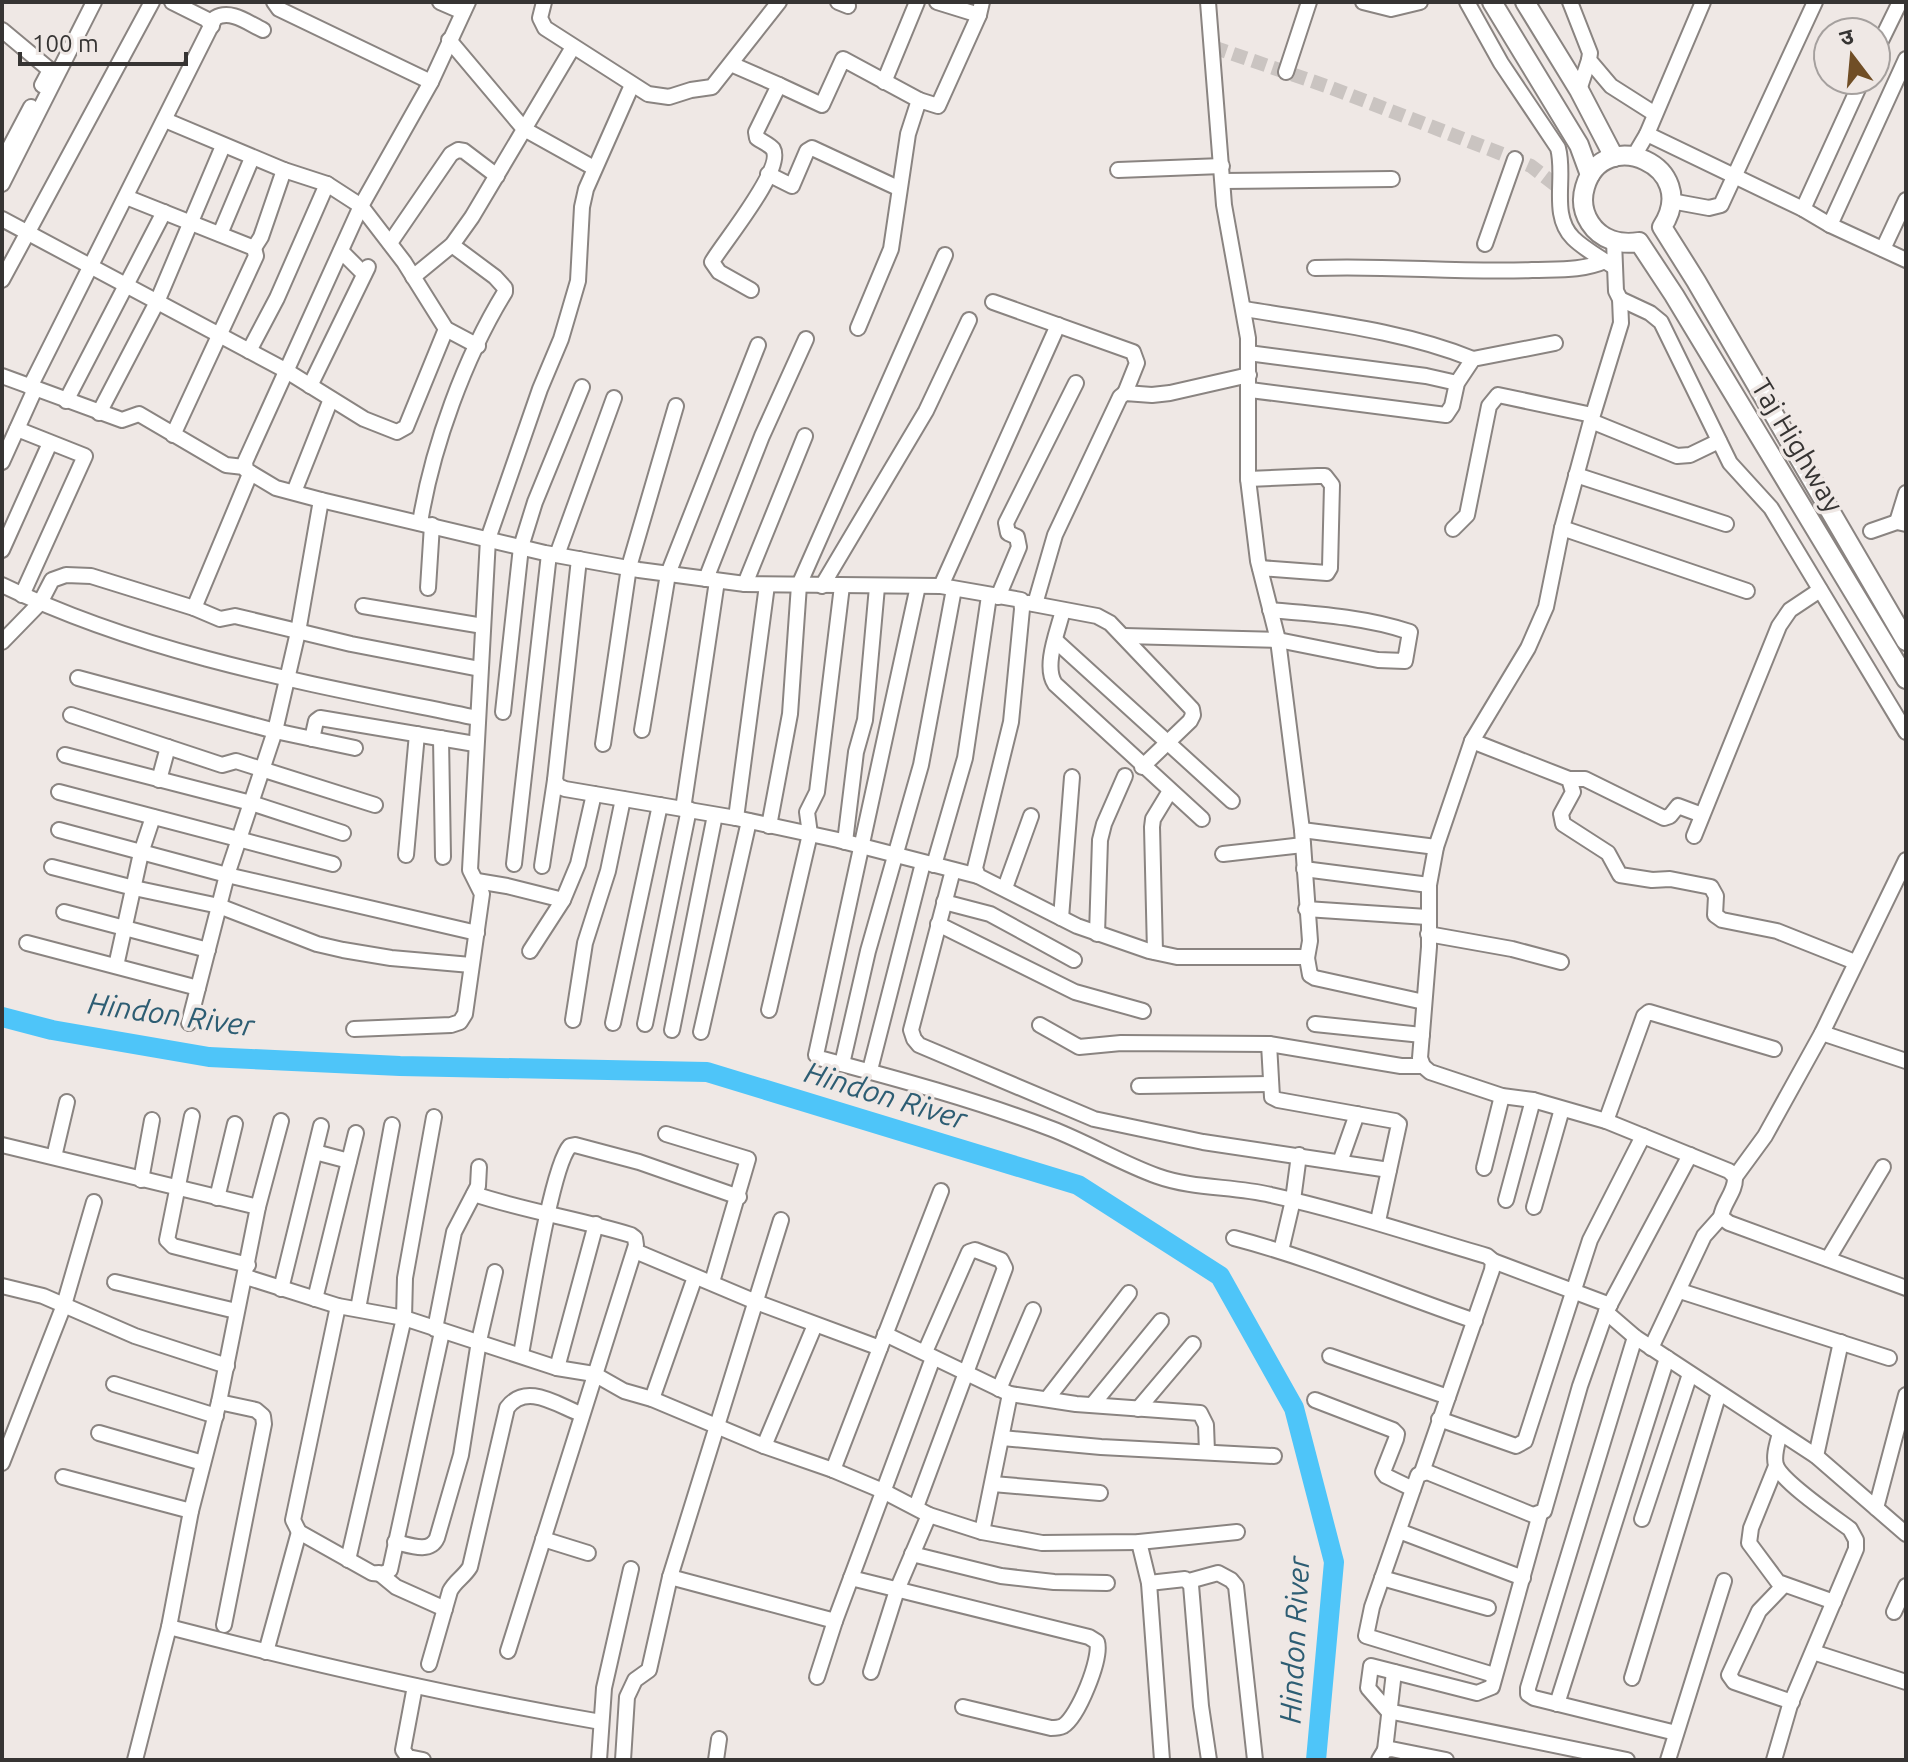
<svg xmlns="http://www.w3.org/2000/svg" width="1908" height="1762" viewBox="0 0 1908 1762" font-family="Ubuntu,'Noto Sans Devanagari',sans-serif">
<style>
.lines{fill:none;stroke-linecap:round;stroke-linejoin:round}
.river{stroke:#4ec5f9;stroke-width:20}
.minor-tunnel{stroke:#cac4c1;stroke-width:14;stroke-dasharray:14 7;stroke-linecap:butt}
.minor-casing{stroke:#8a8481;stroke-width:18}
.major-casing{stroke:#8a8481;stroke-width:22}
.minor{stroke:#fff;stroke-width:14}
.major{stroke:#fff;stroke-width:18}
.labels{text-anchor:middle;dominant-baseline:central;stroke-width:7;stroke-linejoin:round;paint-order:stroke}
.street-label{font-size:28px;fill:#363433;stroke:#efe8e5}
.water-label{font-size:30px;font-style:italic;fill:#2d5d73;stroke:#efe8e5}
</style>
<rect width="100%" height="100%" fill="#efe8e5"/>
<g class="lines">
<!-- river -->
<path class="river" d="M2,1017L52,1030L209,1057L400,1066L707,1072L1078,1185L1220,1276L1294,1408L1334,1562L1316,1760"/>
<!-- minor-tunnel -->
<path class="minor-tunnel" d="M1213,47L1329,87L1515,159L1531,166L1562,190"/>
<defs>
<g id="minor">
<path d="M172,2L206,19L212,26"/>
<path d="M274,2L279,9L431,82"/>
<path d="M440,2L463,12"/>
<path d="M468,2L431,82L361,206L245,462L246,470L276,488L321,500L545,553L639,570L745,584L941,586L1021,600L1022,609L1011,722L975,868L978,876L1077,926L1149,951L1177,957H1302L1307,958L1310,975L1315,978L1424,1002"/>
<path d="M544,2L540,18L545,28L648,94L669,97L691,90L712,87L779,2"/>
<path d="M838,2L848,6"/>
<path d="M937,2L979,15"/>
<path d="M1208,2L1224,205L1248,338V479L1258,561L1278,640L1302,830L1310,941L1307,958"/>
<path d="M1363,2L1391,9L1420,2"/>
<path d="M1467,2L1501,63L1558,148C1566,177 1550,215 1573,238C1584,249 1601,258 1614,267"/>
<path d="M1570,2L1590,53L1589,60L1611,86L1655,114"/>
<path d="M2,30L50,70L42,85"/>
<path d="M449,40L524,129L594,168"/>
<path d="M1876,51L1900,2"/>
<path d="M731,64L779,85L756,132L757,138C761,141 770,145 773,149C785,169 722,244 712,262L719,272L751,290"/>
<path d="M1286,72L1309,2"/>
<path d="M884,82L917,2"/>
<path d="M779,85L822,105L843,59L919,100"/>
<path d="M1579,90L1589,60"/>
<path d="M165,120L284,170L327,184L361,206L404,262L446,329L478,346"/>
<path d="M1647,134L1803,209L1830,225L1906,260"/>
<path d="M1634,156L1647,134L1703,2"/>
<path d="M2,162L31,107"/>
<path d="M1118,170L1222,166"/>
<path d="M768,174L792,186L807,151L812,148L898,188"/>
<path d="M1223,181L1392,179"/>
<path d="M2,184L94,2"/>
<path d="M126,197L254,248L256,256L173,435"/>
<path d="M1671,201L1709,208L1721,205L1815,2"/>
<path d="M1803,209L1862,80"/>
<path d="M2,219L285,370L364,419L397,432L406,427L446,329"/>
<path d="M1830,225L1906,59"/>
<path d="M220,234L252,158"/>
<path d="M1614,241L1616,291L1620,299L1621,323L1591,421L1562,528L1546,607L1528,648L1472,741L1436,847L1429,885V947L1420,1058L1423,1066L1430,1072L1502,1096L1533,1100L1606,1121L1729,1171L1735,1177C1736,1192 1723,1202 1721,1217L1729,1223L1906,1288"/>
<path d="M390,243L451,154L458,150L464,151L497,176"/>
<path d="M1485,244L1515,159"/>
<path d="M254,248L261,237L284,170"/>
<path d="M1883,249L1906,200"/>
<path d="M341,251L364,274"/>
<path d="M1315,268C1387,265 1460,273 1532,270C1557,269 1582,271 1605,261"/>
<path d="M413,277L452,245L472,217L573,47"/>
<path d="M2,280L152,2"/>
<path d="M1620,299L1650,313L1661,322L1730,463L1771,508L1906,732"/>
<path d="M993,302L1133,352L1137,363L1125,393"/>
<path d="M1245,309C1321,322 1401,330 1473,359"/>
<path d="M858,328L891,249L908,134L919,100L938,106L979,15L982,2"/>
<path d="M249,351L277,298L327,184"/>
<path d="M1248,353L1426,376L1457,383"/>
<path d="M2,376L122,420L139,414L226,465L244,467"/>
<path d="M310,386L368,267"/>
<path d="M30,387L215,18C231,9 248,23 263,30"/>
<path d="M1250,390L1446,415L1452,406L1457,383L1473,359L1555,343"/>
<path d="M66,401L164,212"/>
<path d="M99,413L157,302L223,146"/>
<path d="M1591,421L1677,456L1690,455L1719,441"/>
<path d="M17,429L85,456L22,595"/>
<path d="M2,462L35,389"/>
<path d="M1576,475L1726,524"/>
<path d="M1248,479L1318,476H1325L1332,485L1330,568L1327,573L1260,568"/>
<path d="M294,492L331,399"/>
<path d="M1897,522L1906,493"/>
<path d="M420,523C432,447 465,357 505,292V288L495,277L452,245"/>
<path d="M1562,528L1747,591"/>
<path d="M1453,529L1467,515L1489,406L1498,395L1592,415"/>
<path d="M1871,531L1897,522L1906,524"/>
<path d="M2,550L50,443"/>
<path d="M557,555L614,398"/>
<path d="M579,559L555,780L558,786L565,789L736,818L838,840L978,876"/>
<path d="M706,579L762,436L806,339"/>
<path d="M745,584L805,436"/>
<path d="M2,585C150,657 317,685 477,718"/>
<path d="M822,586L926,411L969,320"/>
<path d="M918,586L816,1055L819,1058C898,1079 976,1100 1052,1129C1088,1143 1121,1163 1157,1176C1193,1189 1234,1186 1271,1195C1344,1211 1415,1235 1487,1256L1493,1261L1492,1270L1422,1472"/>
<path d="M941,586L1058,325"/>
<path d="M428,588L432,525"/>
<path d="M998,597L1019,547L1017,537L1008,533L1006,523L1076,383"/>
<path d="M1028,603L1097,616L1110,623L1192,709L1193,715L1190,721L1142,767"/>
<path d="M1035,604L1055,535L1120,397L1125,393L1152,395L1170,393L1249,375"/>
<path d="M363,606L483,626"/>
<path d="M194,608L250,474"/>
<path d="M1063,610C1058,631 1043,666 1055,684L1202,819"/>
<path d="M1124,636L1278,640L1378,660L1405,661L1410,632C1365,617 1317,614 1270,610"/>
<path d="M1056,641L1232,801"/>
<path d="M2,642L40,603L52,580L66,575L91,576L194,608L220,619L235,616L351,644L480,669"/>
<path d="M78,678L275,731L355,748"/>
<path d="M503,712L521,547L535,502L582,387"/>
<path d="M71,715L222,765L236,761L375,805"/>
<path d="M642,730L668,574L758,345"/>
<path d="M441,738L443,857"/>
<path d="M312,739L316,721L320,718L475,744"/>
<path d="M1472,741L1569,779L1573,792L1561,814L1563,824L1608,853L1620,875L1652,880L1670,879L1711,887L1716,896L1715,915L1722,920L1777,931L1855,962"/>
<path d="M603,744L629,567L676,406"/>
<path d="M65,755L251,803L343,833"/>
<path d="M1569,779H1585L1664,818L1670,816L1678,806L1702,815"/>
<path d="M159,780L168,747"/>
<path d="M59,792L333,864"/>
<path d="M683,809L717,581"/>
<path d="M736,818L767,585"/>
<path d="M769,826L790,714L799,585L945,255"/>
<path d="M59,830L227,875L477,933"/>
<path d="M1302,830L1436,847"/>
<path d="M1694,836L1779,626L1790,610L1820,590"/>
<path d="M845,842L856,752L865,720L877,587"/>
<path d="M1223,854L1303,845"/>
<path d="M406,855L417,734"/>
<path d="M514,864L549,554"/>
<path d="M934,865L965,758L989,596"/>
<path d="M542,866L555,780"/>
<path d="M52,867L134,888L219,906L317,944L343,950L391,958L471,965"/>
<path d="M1304,869L1429,885"/>
<path d="M953,870L911,1030L914,1039L919,1045L1094,1119L1203,1142L1389,1170"/>
<path d="M477,881L507,886L563,900"/>
<path d="M1005,888L1031,816"/>
<path d="M944,902L990,914L1074,960"/>
<path d="M1306,909L1427,917"/>
<path d="M64,912L208,950"/>
<path d="M1061,918L1072,777"/>
<path d="M938,924L1075,992L1143,1011"/>
<path d="M1097,934L1100,840L1104,824L1125,776"/>
<path d="M1428,934L1512,949L1561,962"/>
<path d="M27,943L198,988"/>
<path d="M530,951L563,900L578,864L594,794"/>
<path d="M1155,952L1152,827L1153,819L1170,791"/>
<path d="M116,966L141,853L153,817"/>
<path d="M769,1010L810,834L807,812L817,792L842,586"/>
<path d="M573,1020L585,943L608,871L623,799"/>
<path d="M189,1023L227,875L275,731L298,632L321,500"/>
<path d="M613,1023L660,805"/>
<path d="M645,1024L689,809"/>
<path d="M1315,1024L1422,1035"/>
<path d="M1040,1025L1079,1047L1121,1043L1269,1044L1401,1066H1423"/>
<path d="M354,1029L451,1025L460,1022L465,1014L482,894L470,870L488,539L540,389L561,339L578,281L582,207L586,189L632,85"/>
<path d="M672,1030L715,815"/>
<path d="M701,1032L749,821"/>
<path d="M1822,1033L1906,1061"/>
<path d="M1269,1044L1272,1097L1278,1100L1395,1121L1399,1124L1378,1221"/>
<path d="M842,1064L868,951L921,765L954,589"/>
<path d="M870,1070L923,863"/>
<path d="M1139,1086L1270,1084"/>
<path d="M192,1116L167,1240L173,1246L248,1265"/>
<path d="M1606,1121L1644,1016L1649,1012L1774,1049"/>
<path d="M666,1134L748,1159L712,1282"/>
<path d="M2,1145L258,1207"/>
<path d="M315,1152L349,1161"/>
<path d="M54,1157L67,1102"/>
<path d="M1340,1162L1357,1114"/>
<path d="M1484,1168L1502,1096"/>
<path d="M1735,1177L1765,1136L1822,1033L1906,860"/>
<path d="M141,1180L152,1120"/>
<path d="M474,1194C525,1211 579,1219 631,1235L635,1238L636,1245L508,1651"/>
<path d="M217,1198L235,1124"/>
<path d="M1506,1200L1533,1100"/>
<path d="M1534,1207L1562,1109"/>
<path d="M1234,1238C1318,1260 1393,1293 1475,1321"/>
<path d="M635,1251L756,1302L880,1348L941,1191"/>
<path d="M1281,1251L1293,1200L1299,1155"/>
<path d="M1828,1259L1883,1167"/>
<path d="M1493,1261L1610,1305"/>
<path d="M246,1277L338,1306L404,1318L557,1368L594,1374L624,1391L652,1399L764,1446L833,1470L883,1491L929,1515L982,1532L1042,1543L1139,1542L1237,1532"/>
<path d="M115,1282L236,1311"/>
<path d="M2,1286L43,1296L135,1336L227,1366"/>
<path d="M281,1289L321,1126"/>
<path d="M1680,1291L1889,1358"/>
<path d="M315,1299L356,1133"/>
<path d="M338,1306L293,1520L299,1532L372,1573L383,1574L390,1570L442,1332"/>
<path d="M358,1309L392,1125"/>
<path d="M1606,1312L1635,1337L1816,1456L1906,1534"/>
<path d="M435,1329L454,1232L478,1186L479,1167"/>
<path d="M885,1334L1010,1394L1076,1404L1200,1413L1206,1425L1207,1452"/>
<path d="M1635,1337L1528,1688V1694L1534,1698L1676,1733"/>
<path d="M1651,1348L1704,1236L1721,1217"/>
<path d="M521,1354C528,1319 551,1166 570,1146L575,1145L639,1162L739,1197"/>
<path d="M1330,1356L1448,1397"/>
<path d="M557,1368L596,1224"/>
<path d="M114,1384L216,1416"/>
<path d="M999,1389L1033,1310"/>
<path d="M652,1399L695,1277"/>
<path d="M1047,1399L1129,1293"/>
<path d="M1315,1400L1393,1430L1397,1434L1396,1439L1383,1472L1386,1476L1413,1489"/>
<path d="M219,1402L256,1410L263,1416L264,1424L224,1625"/>
<path d="M1093,1404L1161,1321"/>
<path d="M1138,1409L1193,1344"/>
<path d="M1439,1419L1516,1446L1525,1441L1590,1240L1643,1136"/>
<path d="M99,1433L203,1463"/>
<path d="M1002,1438L1101,1447L1274,1456"/>
<path d="M764,1446L815,1325"/>
<path d="M1816,1456L1841,1342"/>
<path d="M2,1463L64,1305L94,1202"/>
<path d="M1776,1466L1751,1528L1749,1543L1778,1582L1834,1602"/>
<path d="M833,1470L880,1348"/>
<path d="M63,1477L191,1511"/>
<path d="M993,1484L1100,1493"/>
<path d="M916,1507L1005,1268L1001,1260L975,1250L969,1252L925,1352"/>
<path d="M1876,1508L1906,1395"/>
<path d="M1540,1514L1492,1687L1477,1693L1371,1666L1368,1688L1388,1711L1627,1760"/>
<path d="M1642,1519L1690,1374"/>
<path d="M1399,1531L1523,1578"/>
<path d="M982,1532L1010,1394"/>
<path d="M543,1539L588,1553"/>
<path d="M395,1542C409,1545 430,1554 437,1538L461,1455L479,1341L495,1272"/>
<path d="M1139,1542L1149,1583L1162,1760"/>
<path d="M912,1554L1001,1576L1054,1582L1107,1583"/>
<path d="M348,1560L404,1318L405,1278L434,1117"/>
<path d="M379,1573L396,1587L445,1609"/>
<path d="M670,1577L835,1621L933,1358"/>
<path d="M851,1578L1089,1637L1097,1642C1102,1658 1078,1717 1063,1726C1061,1727 1054,1728 1051,1728L963,1707"/>
<path d="M1382,1578L1488,1608"/>
<path d="M1189,1581L1218,1573L1231,1580L1236,1586L1255,1760"/>
<path d="M1149,1583L1185,1579L1191,1585L1201,1706L1209,1760"/>
<path d="M1784,1585L1759,1611L1729,1675L1734,1682L1792,1702"/>
<path d="M1894,1612L1906,1586"/>
<path d="M169,1627C312,1664 456,1697 601,1722"/>
<path d="M266,1652L299,1532"/>
<path d="M1813,1652L1906,1682"/>
<path d="M429,1664L450,1591C455,1581 464,1577 470,1567L507,1408C526,1382 557,1405 581,1414"/>
<path d="M871,1672L897,1590L929,1515"/>
<path d="M1494,1675L1366,1636L1372,1607L1418,1475L1427,1472L1533,1515L1544,1511L1580,1386L1606,1312L1690,1155"/>
<path d="M817,1677L835,1621"/>
<path d="M1632,1678L1719,1393"/>
<path d="M415,1686L403,1750L408,1757L423,1760"/>
<path d="M1557,1704L1667,1358"/>
<path d="M1385,1750L1394,1672"/>
<path d="M135,1760L169,1627L191,1511L219,1402L258,1207L281,1121"/>
<path d="M599,1760L604,1688L631,1569"/>
<path d="M623,1760L627,1697L635,1680L649,1670L670,1577L781,1220"/>
<path d="M716,1760L719,1739"/>
<path d="M1379,1760L1385,1750L1391,1749L1446,1760"/>
<path d="M1668,1760L1724,1581"/>
<path d="M1774,1760L1790,1705L1856,1549V1540L1850,1529C1834,1517 1781,1481 1776,1465C1773,1455 1778,1442 1780,1433"/>
</g>
<g id="major">
<path d="M1492,2L1579,145L1590,175"/>
<path d="M1525,2L1579,90L1614,157"/>
<path d="M1906,641L1696,281L1662,227C1702,166 1603,124 1585,187C1581,200 1583,212 1590,223C1601,240 1620,245 1639,242L1674,295L1906,679"/>
</g>
</defs>
<!-- minor casing -->
<use href="#minor" class="minor-casing"/>
<!-- major casing -->
<use href="#major" class="major-casing"/>
<!-- minor -->
<use href="#minor" class="minor"/>
<!-- major -->
<use href="#major" class="major"/>
</g>
<g class="labels">
<!-- street labels -->
<g class="street-label">
<text transform="translate(1798 445) rotate(59)">Taj Highway</text>
</g>
<!-- water labels -->
<g class="water-label">
<text transform="translate(171 1014) rotate(8)">Hindon River</text>
<text transform="translate(886 1095) rotate(17)">Hindon River</text>
<text transform="translate(1294 1640) rotate(-87)">Hindon River</text>
</g>
</g>
<!-- border -->
<rect width="1908" height="1762" fill="none" stroke="#363433" stroke-width="8"/>
<!-- north arrow -->
<g transform="translate(1852 56) rotate(344)"><circle r="38" fill="#efe8e5" stroke="#a5a09e" stroke-width="2"/>
<path d="M0-6L14 30L0 20L-14 30Z" fill="#704e26"/>
<text y="-12" font-size="22" font-weight="bold" text-anchor="middle" fill="#363433">उ</text>
</g>
<!-- scale -->
<path d="M20 52v12h166v-12" fill="none" stroke="#363433" stroke-width="4"/>
<text x="32" y="52" font-size="24" fill="#363433" stroke="#efe8e5" stroke-width="6" paint-order="stroke">100 m</text>
</svg>
